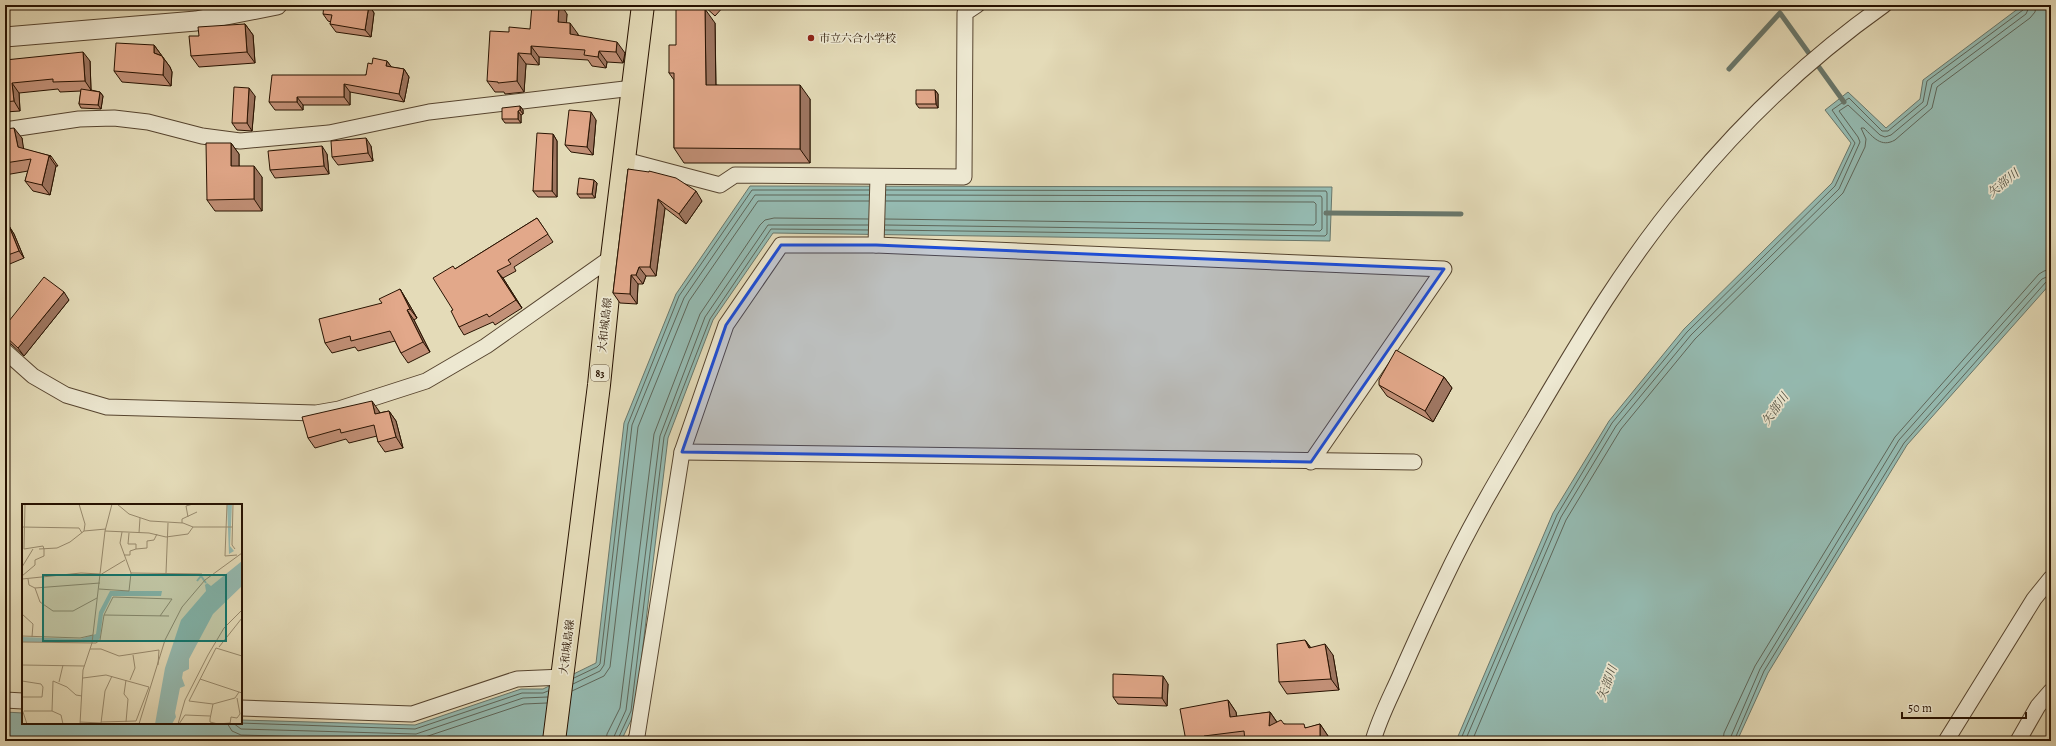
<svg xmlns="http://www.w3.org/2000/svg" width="2056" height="746" viewBox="0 0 2056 746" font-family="Alegreya,'Noto Serif JP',serif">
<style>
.water{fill:#95bbb2;stroke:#69776b}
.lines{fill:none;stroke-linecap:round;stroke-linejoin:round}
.shore{stroke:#5e665a;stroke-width:1}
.stream{stroke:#69776b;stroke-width:5}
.minor-casing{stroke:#56442f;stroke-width:17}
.tertiary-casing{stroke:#56442f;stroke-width:21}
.primary-casing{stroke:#271201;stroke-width:24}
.minor{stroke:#ede8d1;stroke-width:15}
.tertiary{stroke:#ede8d1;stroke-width:19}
.primary{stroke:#e4dbb8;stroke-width:22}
.wall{fill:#c29077;stroke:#271201}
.shaded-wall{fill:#9e7661;stroke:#271201}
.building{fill:#e2a88a;stroke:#271201}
.marked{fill:#1d4ed8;fill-opacity:0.2;stroke:#1d4ed8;stroke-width:3;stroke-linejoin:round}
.poi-dot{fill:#8f2418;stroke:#ede8d1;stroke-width:1.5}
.labels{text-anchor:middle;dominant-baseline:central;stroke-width:3.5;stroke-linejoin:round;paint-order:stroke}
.shield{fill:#ede8d1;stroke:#62523f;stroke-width:1}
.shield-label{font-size:10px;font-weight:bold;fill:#271201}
.poi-label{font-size:11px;fill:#271201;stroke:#ede8d1;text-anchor:start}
.street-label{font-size:11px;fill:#271201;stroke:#ede8d1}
.water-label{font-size:12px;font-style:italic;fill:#4e4d3f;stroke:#ede8d1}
.inset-river{fill:none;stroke:#95bbb2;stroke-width:2}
.inset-road{fill:none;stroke:#988b6f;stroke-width:1}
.view{fill:#0f766e;fill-opacity:0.15;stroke:#0f766e;stroke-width:2}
.inset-edge{fill:none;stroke:#271201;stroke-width:2}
</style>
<rect width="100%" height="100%" fill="#e4dbb8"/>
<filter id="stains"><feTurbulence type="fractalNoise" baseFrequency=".005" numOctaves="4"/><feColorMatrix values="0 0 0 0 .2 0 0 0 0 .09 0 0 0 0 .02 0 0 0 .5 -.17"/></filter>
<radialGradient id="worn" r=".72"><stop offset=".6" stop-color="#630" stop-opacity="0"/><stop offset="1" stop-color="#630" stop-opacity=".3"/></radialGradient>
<!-- water -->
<g class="water">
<path d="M2023,5H2051V283L1907,445L1768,673L1737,741H1456L1553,513L1609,421L1684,329L1832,183L1851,143L1825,110L1848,92L1886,128L1920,99L1923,80Z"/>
<path d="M750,186L1332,187L1330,241L773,233L713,320L668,438L635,712L622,739L619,741H5V712L23,713V723H241V720L415,725L521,689H543L596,663L624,423L676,294Z"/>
</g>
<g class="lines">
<!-- shore -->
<g class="shore">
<path d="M885,219L1314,225L1316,223V204L1314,202L886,201"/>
<path d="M885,225L1320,231L1322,229V198L1321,196L886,195"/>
<path d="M885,230L1325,236L1327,234V193L1326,191L886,190"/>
<path d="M574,678L597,667L600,664L628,424L679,296L752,190H869"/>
<path d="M573,684L600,671L604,665L632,425L684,298L755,195H869"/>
<path d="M572,691L604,676L610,667L638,427L689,301L758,201H869"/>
<path d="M227,723L232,731L241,735L416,740L524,704L547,703"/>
<path d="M233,723L241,729L416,734L523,698L548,697"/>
<path d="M239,723L415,729L522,693H543L548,691"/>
<path d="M606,741L607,734L620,708L654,434L700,314L760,225L765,220L774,218L868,219"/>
<path d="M612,741L626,710L660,436L705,317L768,225H868"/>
<path d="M617,741L631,711L664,437L710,319L771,229L868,230"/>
<path d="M1460,741L1557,515L1612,423L1687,332L1835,186L1855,143L1832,110L1849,98L1882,131H1888L1923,102L1927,81L2023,10L2025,5"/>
<path d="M1465,741L1561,517L1616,426L1691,335L1839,189L1860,142L1858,137L1839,111L1848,105L1880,135L1885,137L1891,135L1927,105L1932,84L2026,14L2030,5"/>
<path d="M1472,741L1566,520L1621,429L1695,339L1843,193L1865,147L1866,139L1861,128H1864C1873,137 1881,148 1895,140L1932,108L1937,87L2030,18L2035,12L2036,5"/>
<path d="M1723,741L1724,733L1755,666L1895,437L2039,274L2044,271L2051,269"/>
<path d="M1729,741L1760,669L1899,440L2042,279L2051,275"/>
<path d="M1734,741L1764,671L1904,443L2046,282L2051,280"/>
</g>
<!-- stream -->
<g class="stream">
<path d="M1729,69L1780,13L1844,102"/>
<path d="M1326,213L1461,214"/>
</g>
<defs>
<g id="minor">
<path d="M5,130L79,119L114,118L148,122L202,136L240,141L329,133L429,112L633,88"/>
<path d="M625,160L720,185L735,175L964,177L965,13L977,5"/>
<path d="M876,245L878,177"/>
<path d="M5,351L33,376L66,395L107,407L316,413L339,409L426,381L486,346L612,257"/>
<path d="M682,452L1414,462"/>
<path d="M5,700L23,701"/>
<path d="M241,708L412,714L517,679L563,677"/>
<path d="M635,741L637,736L682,452L726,325L781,245H876L1444,269L1311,462"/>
<path d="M1373,741C1379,719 1390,698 1399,678C1414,644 1429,611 1445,578C1471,523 1502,471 1533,419C1580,339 1628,258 1688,188C1745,119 1812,56 1884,5"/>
<path d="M1946,741L2034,599L2051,578"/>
<path d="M2018,741L2038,706L2051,691"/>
</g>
<path id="tertiary" d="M5,37L196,21L277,5"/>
<path id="primary" d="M554,741L599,385L612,257L643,5"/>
</defs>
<!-- minor casing -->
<use href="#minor" class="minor-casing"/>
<!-- tertiary casing -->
<use href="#tertiary" class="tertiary-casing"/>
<!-- primary casing -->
<use href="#primary" class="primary-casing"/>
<!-- minor -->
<use href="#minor" class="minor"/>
<!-- tertiary -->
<use href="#tertiary" class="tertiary"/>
<!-- primary -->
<use href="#primary" class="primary"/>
</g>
<!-- wall -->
<g class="wall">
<path d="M369,5L374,13L371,37L336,32L330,24L331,22L328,21L323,14Z"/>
<path d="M703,5H725L715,16Z"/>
<path d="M567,14L566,22L578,34V36L625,53L623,63L607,62L606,68L592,66L588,60L539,57V65L526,64L524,92L505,94L504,92H495L487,81L530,29Z"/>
<path d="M715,23L716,85L810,99V163H684L674,148V80L669,73L676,45Z"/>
<path d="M245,24L253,35L255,63L199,67L191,56L199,36Z"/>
<path d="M154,45L170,67L172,72L171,86L122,82L114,71Z"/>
<path d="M5,60L90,61L91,90L100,92L103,96L101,109L81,108L79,104L81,91L60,92L58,89L19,93L20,111L5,112Z"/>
<path d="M387,61L391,67L404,69L409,77L404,102L350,92V105H303V110H275L269,102L366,75L372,64Z"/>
<path d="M935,90L938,94V108H919L916,104Z"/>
<path d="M255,96L252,131L237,130L232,123Z"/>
<path d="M520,106L523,110V114L521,115V123H505L502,119Z"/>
<path d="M596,120L593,155L571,152L565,145Z"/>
<path d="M5,129L22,138L23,149L51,156L58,166H56L50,195L33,191L25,181L28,171L5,175Z"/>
<path d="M553,134L557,141V197H538L533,191Z"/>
<path d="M231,143L239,154V166L262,177V211H215L207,200Z"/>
<path d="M371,146L373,161L338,165L332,157Z"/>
<path d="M327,154L329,174L275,178L270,170Z"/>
<path d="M628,169L702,201L686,224L665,208L656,276H646L643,284H638L637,304L620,303L613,293Z"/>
<path d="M594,180L597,183L595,198H580L577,194Z"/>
<path d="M537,218L553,242L514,267L516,271L503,278L522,308L495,325L493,322L464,335L459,327L453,310L455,269Z"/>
<path d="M9,226L14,234L24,258L5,266V228Z"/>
<path d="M400,289L406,299L417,318L414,320L430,352L408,363L401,353L395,341L358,351L355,347L332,353L325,343L382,303Z"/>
<path d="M69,300L24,356L11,344L5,342V326Z"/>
<path d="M1444,377L1452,388L1433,422L1387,396L1379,385Z"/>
<path d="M379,411V413L389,411L396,421L403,448L385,452L378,442L377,436L349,443L346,439L315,448L308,438Z"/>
<path d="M1305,640L1311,648L1333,655L1339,690L1287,694L1279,682Z"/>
<path d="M1168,684L1167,706L1118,704L1113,697Z"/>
<path d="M1228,700L1236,712L1237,717L1270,712L1277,722L1284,724L1307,728L1320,724L1328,736V741H1186Z"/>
</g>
<!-- shaded-wall -->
<g class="shaded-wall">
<path d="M369,5L374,13L371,37L365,30Z"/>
<path d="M559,5H561L567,14L566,33L558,22Z"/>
<path d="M705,9L715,23L716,99L706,85Z"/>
<path d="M570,23L578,34L577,45L570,34Z"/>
<path d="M245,24L253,35L255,63L247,52Z"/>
<path d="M617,42L625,53L623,63L616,52Z"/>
<path d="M154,45L162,56L154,53Z"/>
<path d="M531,46L539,57V65L531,54Z"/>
<path d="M599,51L607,62L606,68L598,57Z"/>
<path d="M83,52L90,61L91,90L85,81Z"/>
<path d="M518,53L526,64L524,92L517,81Z"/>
<path d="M162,56L170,67L172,72L171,86L163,75Z"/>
<path d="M387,61L393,69L386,66Z"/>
<path d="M404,69L409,77L404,102L399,94Z"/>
<path d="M12,83L19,93L20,111L14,101Z"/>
<path d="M344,84L350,92V105L344,97Z"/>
<path d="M800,85L810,99V163L800,149Z"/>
<path d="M249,88L255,96L252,131L247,123Z"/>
<path d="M935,90L938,94V108L936,104Z"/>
<path d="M100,92L103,96L101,109L98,105Z"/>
<path d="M297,97L303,105V110L297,102Z"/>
<path d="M520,106L523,110V114L520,110Z"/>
<path d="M518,111L521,115V123L518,119Z"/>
<path d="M591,112L596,120L593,155L587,147Z"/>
<path d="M14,128L22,138L25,158L18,147Z"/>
<path d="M553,134L557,141V197L552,191Z"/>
<path d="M366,138L371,146L373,161L368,153Z"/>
<path d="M231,143L239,154V178L231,166Z"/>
<path d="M322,146L327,154L329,174L324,166Z"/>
<path d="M49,156L56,166L50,195L42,185Z"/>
<path d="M254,166L262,177V211L254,199Z"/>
<path d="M594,180L597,183L595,198L592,194Z"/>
<path d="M696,191L702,201L686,224L679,214Z"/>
<path d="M658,199L665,208L656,276L650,267Z"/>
<path d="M9,226L14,234L24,258L19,251Z"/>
<path d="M639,267L646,276L643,284L636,275Z"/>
<path d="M497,271L503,278L522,308L516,300Z"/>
<path d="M631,275L638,284L637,304L630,294Z"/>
<path d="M400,289L406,299L417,318L410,309Z"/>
<path d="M64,292L69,300L24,356L18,348Z"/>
<path d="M407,310L414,320L430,352L423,342Z"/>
<path d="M1444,377L1452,388L1433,422L1425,411Z"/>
<path d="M372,401L379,411L382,424L375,414Z"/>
<path d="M389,411L396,421L403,448L396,437Z"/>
<path d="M1305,640L1313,651L1309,648Z"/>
<path d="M1325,644L1333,655L1339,690L1331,679Z"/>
<path d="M1163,676L1168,684L1167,706L1162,698Z"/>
<path d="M1228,700L1236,712L1238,729L1230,717Z"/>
<path d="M1270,712L1278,724L1269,726Z"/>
<path d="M1320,724L1328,736V741H1320Z"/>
<path d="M1204,736L1207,741H1204Z"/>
</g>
<!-- building -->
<g class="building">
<path d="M324,5H369L365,30L330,24L332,15L323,14Z"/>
<path d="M532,5H559L558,22L570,23V34L617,42L616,52L599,51L598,57L584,55L585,50L531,46V54L518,53L517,81L498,83V82L487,81L490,31L509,32V27L530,29Z"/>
<path d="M676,9H705L706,85H800V149L674,148V73H669V45H676Z"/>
<path d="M245,24L247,52L191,56L189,36H199L198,27Z"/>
<path d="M116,43L154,45V53L162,56L164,60L163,75L114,71Z"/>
<path d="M83,52L85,81L53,82V79L12,83L14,101L5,102V60Z"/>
<path d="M373,58L387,61L386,66L404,69L399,94L344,84V97H297V102H269L272,75H366L368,63L372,64Z"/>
<path d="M234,87L249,88L247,123H232Z"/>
<path d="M81,89L100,92L98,105L79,104Z"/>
<path d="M916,90H935L936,104H916Z"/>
<path d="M520,106V110L518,111V119H502V108Z"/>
<path d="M569,110L591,112L587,147L565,145Z"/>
<path d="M14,128L18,147L51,156H49L42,185L25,181L31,159L5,163V129Z"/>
<path d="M537,133L553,134L552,191H533Z"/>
<path d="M366,138L368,153L332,157L331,141Z"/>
<path d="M206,143H231V166H254V199L207,200Z"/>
<path d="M322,146L324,166L270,170L268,151Z"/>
<path d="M628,169L649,172V171L676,178L696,191L679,214L658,199L650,267H639L636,275H631L630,294L613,293Z"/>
<path d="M579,178L594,180L592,194H577Z"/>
<path d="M537,218L548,234L508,260L511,264L497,271L516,300L489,317L487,314L459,327L451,311L453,310L433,278L453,266L455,269Z"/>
<path d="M9,226L19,251L5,256V228Z"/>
<path d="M44,277L64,292L18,348L5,336V326Z"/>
<path d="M400,289L410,309L407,310L423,342L401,353L390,331L351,341L350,336L325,343L319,319L382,303L379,299Z"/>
<path d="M1396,350L1444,377L1425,411L1379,385V380Z"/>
<path d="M372,401L375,414L389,411L396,437L378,442L374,425L341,433L340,429L308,438L302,417Z"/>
<path d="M1305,640L1309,648L1325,644L1331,679L1279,682L1277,644Z"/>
<path d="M1113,674L1163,676L1162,698L1113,697Z"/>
<path d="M1228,700L1230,717L1270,712L1269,726L1281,720L1284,724H1304L1305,728L1320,724V741H1245L1244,731L1204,736V741H1186L1180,709Z"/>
</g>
<!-- marked area -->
<path class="marked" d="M781,245H876L1444,269L1311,462L682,452L726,325Z"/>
<!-- markers -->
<circle class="poi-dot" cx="811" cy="38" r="4"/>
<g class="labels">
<!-- shield labels -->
<rect class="shield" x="591" y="365" width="18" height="16" rx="3"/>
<g class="shield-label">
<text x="600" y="373">83</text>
</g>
<!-- poi labels -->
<g class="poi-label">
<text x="819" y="38">市立六合小学校</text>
</g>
<!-- street labels -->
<g class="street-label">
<text transform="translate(605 325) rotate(-84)">大和城島線</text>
<text transform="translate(567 647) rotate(-83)">大和城島線</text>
</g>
<!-- water labels -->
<g class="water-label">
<text transform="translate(2003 183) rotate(-39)">矢部川</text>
<text transform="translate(1775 409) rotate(-54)">矢部川</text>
<text transform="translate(1607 683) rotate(-70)">矢部川</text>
</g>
</g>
<!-- overview -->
<g transform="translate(22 504)">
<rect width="220" height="220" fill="#e4dbb8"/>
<path d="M205,0H210L208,42L212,47L207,50ZM220,57V82L191,110L167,155V165L161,168L160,174L163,182L158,184L153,209L154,213L150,220H133L143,164L159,116L184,87L183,81L185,79L189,82ZM88,87H140L139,92H90L81,110L78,134L75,138H0V133L58,135L74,130L77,108Z" fill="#95bbb2"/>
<path class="inset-river" d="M175,77L179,72L184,79"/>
<path class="inset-road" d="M3,0L2,45L21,42L22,45M95,0L107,10L128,17L161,19L171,23H210M205,0L203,52L215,51M211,0L210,41L213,45M166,13L164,2L171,0M160,19V15L175,8M0,23L57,24L60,29M62,27L84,25M83,27L127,29L144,33L166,30L171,23M107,29L106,40H114V45M117,29L118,14M17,45L35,44L48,38L62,27L63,20L57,0M102,51H108V47L114,45L125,44V37L132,36L135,30M0,63L11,45M109,69L180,70M144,69L146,19M78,71L103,56M0,72L13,61V56L22,52V45M0,75L59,69L78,70M6,75L7,81L13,84L78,79M13,84L18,98L31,107H51L75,94M77,85L107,87L109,69L98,39L100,28M0,110L11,120L10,133M82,111L147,112M0,132L58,134L71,131M0,138L74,139L78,136L82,111L91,93L150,95L138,112M197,143L220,114M68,145H79L97,152L137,146L136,161M0,161L62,162M61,174L84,171L127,183L114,217L79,218M178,175L220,189M108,176L113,164L111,151M0,177L19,180L21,183L20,193H0M37,178L41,161M217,188L213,194L191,200L167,197L194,144L220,152M191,200L188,215V218L196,220M0,205L5,220M2,207H30L39,211L41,220M30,207L31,177L45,183L54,191L60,192M58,218L79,219M104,218L106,195L102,190L104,176M79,219L83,187L90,172M58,220L61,166L70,139L83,27L90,0M117,220L143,136L160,103L183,76L220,49M156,220L163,196L186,151L202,124L220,106M157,220L163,211L188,212M196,220L208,219M208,220L209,213L215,214L218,210L215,194"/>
<path class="view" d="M21,71H204V137H21Z"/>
<rect width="220" height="220" class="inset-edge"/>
</g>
<!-- margin -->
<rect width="2056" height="746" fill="none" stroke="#e4dbb8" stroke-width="20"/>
<rect x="6" y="6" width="2044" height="734" fill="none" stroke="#271201" stroke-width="2"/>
<rect x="10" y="10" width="2036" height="726" fill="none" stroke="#271201"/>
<!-- scale -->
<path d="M1902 712v6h124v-6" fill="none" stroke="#271201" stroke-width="2"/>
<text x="1908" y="712" font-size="12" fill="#271201" stroke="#ede8d1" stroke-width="3" paint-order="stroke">50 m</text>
<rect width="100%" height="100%" filter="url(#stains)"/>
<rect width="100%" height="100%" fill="url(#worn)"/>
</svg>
